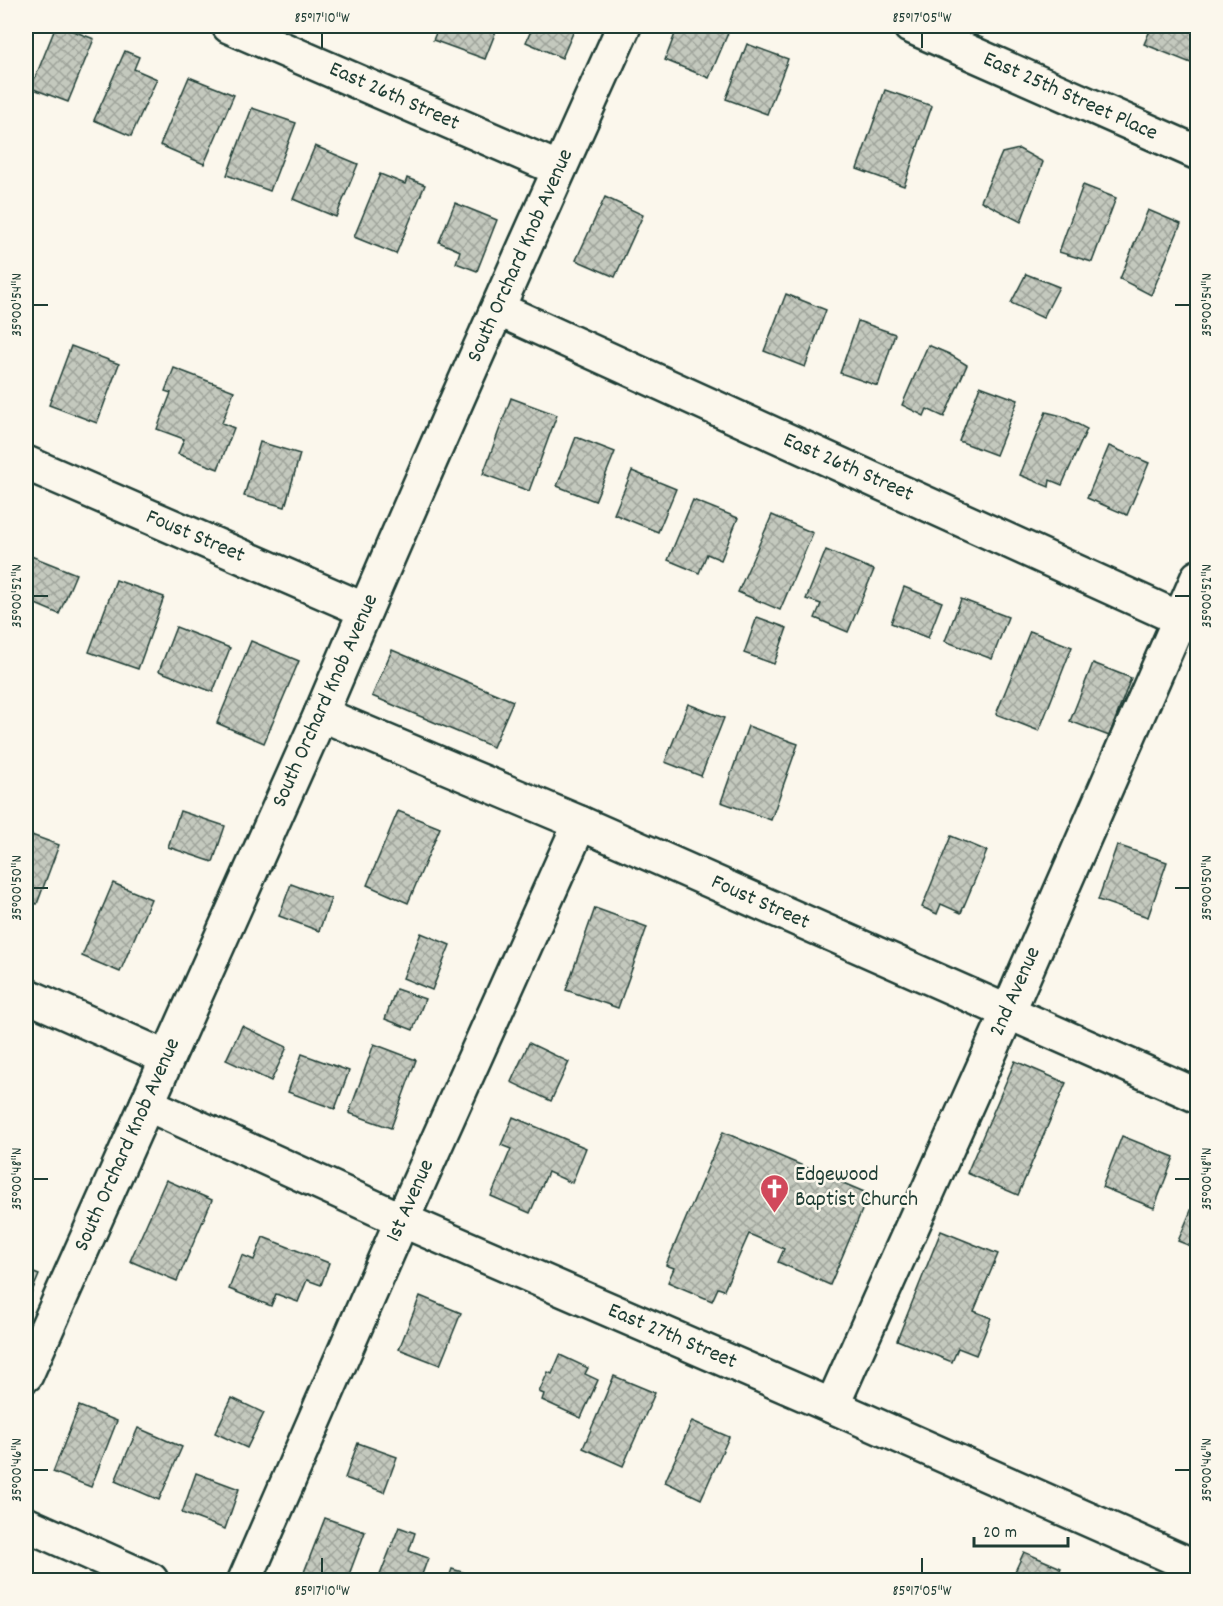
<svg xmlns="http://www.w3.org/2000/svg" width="1223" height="1606" viewBox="0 0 1223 1606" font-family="Dekko,sans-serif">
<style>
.building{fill:url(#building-cross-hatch);stroke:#1f3d34;stroke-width:1.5}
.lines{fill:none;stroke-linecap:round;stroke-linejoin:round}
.minor-casing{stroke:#1f3d34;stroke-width:38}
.tertiary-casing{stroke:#1f3d34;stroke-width:38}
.minor{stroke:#fbf7ec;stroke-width:33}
.tertiary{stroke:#fbf7ec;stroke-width:33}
.ticks{fill:none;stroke:#1f3d34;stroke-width:2}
.labels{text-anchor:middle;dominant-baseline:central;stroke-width:5;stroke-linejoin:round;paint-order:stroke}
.street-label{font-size:22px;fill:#1f3d34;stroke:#fbf7ec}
.poi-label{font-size:22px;fill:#1f3d34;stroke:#fbf7ec;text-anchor:start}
.neatline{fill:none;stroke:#1f3d34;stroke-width:2}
.ticks-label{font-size:15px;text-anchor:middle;fill:#1f3d34}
</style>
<defs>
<pattern id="building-cross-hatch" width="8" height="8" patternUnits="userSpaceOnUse" patternTransform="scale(1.5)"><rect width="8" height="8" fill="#c4c9be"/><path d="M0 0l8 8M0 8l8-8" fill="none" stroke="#9fa49b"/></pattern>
</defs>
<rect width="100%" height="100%" fill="#fbf7ec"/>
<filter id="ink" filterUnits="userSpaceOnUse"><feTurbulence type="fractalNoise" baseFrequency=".0167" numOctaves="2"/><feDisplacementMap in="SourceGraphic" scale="12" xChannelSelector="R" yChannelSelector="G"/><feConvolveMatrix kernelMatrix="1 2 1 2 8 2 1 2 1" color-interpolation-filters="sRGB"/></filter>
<g filter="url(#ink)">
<!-- building -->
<g class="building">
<path d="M56,26H60L94,39L68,102L31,88Z"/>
<path d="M439,26H498L485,59L433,40Z"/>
<path d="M533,26H576L562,58L526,42Z"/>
<path d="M678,26H731L709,78L665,60Z"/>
<path d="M1152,26H1198V66L1144,44Z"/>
<path d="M747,44L788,59L767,114L726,99Z"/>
<path d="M125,51L139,57L134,69L157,79L131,136L94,120Z"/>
<path d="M189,77L234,95L204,164L160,145Z"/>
<path d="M885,90L932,106L904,186L857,169Z"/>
<path d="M252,108L296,123L270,191L227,175Z"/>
<path d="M315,146L358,164L336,217L293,199Z"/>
<path d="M1019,149L1043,162L1021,222L981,201L1002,153Z"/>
<path d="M380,174L405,184L407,178L425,185L396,254L354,237Z"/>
<path d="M1083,185L1116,198L1092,262L1059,252Z"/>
<path d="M605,197L643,215L615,277L576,260Z"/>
<path d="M455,203L497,220L477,271L456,263L460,251L439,242Z"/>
<path d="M1148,210L1181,224L1151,295L1120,279Z"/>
<path d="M1026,274L1059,287L1043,318L1011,303Z"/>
<path d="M786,294L826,310L805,367L764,351Z"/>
<path d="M858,321L895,334L878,386L840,373Z"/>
<path d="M928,345L949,354L967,365L944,417L927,409L924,416L902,405Z"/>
<path d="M71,346L119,364L97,423L49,405Z"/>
<path d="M174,368L234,391L222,423L234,428L218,469L178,454L184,439L157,429L171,393L165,391Z"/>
<path d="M980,386L1018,400L996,455L959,441Z"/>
<path d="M511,398L557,415L529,491L483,474Z"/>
<path d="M1046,412L1062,416L1087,429L1062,485L1050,480L1049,487L1020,475Z"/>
<path d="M576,437L615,452L595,501L557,486Z"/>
<path d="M260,442L300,454L285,507L244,496Z"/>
<path d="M1109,446L1149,463L1127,515L1087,498Z"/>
<path d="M632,471L676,489L658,532L614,514Z"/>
<path d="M693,500L738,518L721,560L707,554L699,573L668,560Z"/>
<path d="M772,515L813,533L780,610L738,592Z"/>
<path d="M826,550L874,570L848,632L815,618L821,604L806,599Z"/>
<path d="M26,554L76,574L59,614L26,600Z"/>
<path d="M116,580L164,597L138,669L89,652Z"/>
<path d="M904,587L942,602L928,638L891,623Z"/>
<path d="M961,599L1008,617L992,659L945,641Z"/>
<path d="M757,617L787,628L774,664L744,653Z"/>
<path d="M176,627L230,648L213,692L159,671Z"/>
<path d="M1030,631L1072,647L1039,731L996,714Z"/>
<path d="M251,641L299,661L264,743L217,723Z"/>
<path d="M392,650L513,701L493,747L372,696Z"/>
<path d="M1093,663L1131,678L1109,736L1070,721Z"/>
<path d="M688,704L724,718L701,776L665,762Z"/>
<path d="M748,726L798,744L771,820L721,802Z"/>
<path d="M180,811L225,826L213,862L168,847Z"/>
<path d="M398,811L440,828L408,903L367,885Z"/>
<path d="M26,833L59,845L37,904L26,900Z"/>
<path d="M951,836L987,851L961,913L941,904L937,914L922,907Z"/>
<path d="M1117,845L1167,862L1148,917L1098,900Z"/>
<path d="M113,883L151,899L120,972L82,956Z"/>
<path d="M291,884L331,899L319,931L279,916Z"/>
<path d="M595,908L647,927L618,1008L566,990Z"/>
<path d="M421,933L450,945L432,990L403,978Z"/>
<path d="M396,989L425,999L413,1030L385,1019Z"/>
<path d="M242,1026L287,1047L271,1081L226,1060Z"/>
<path d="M529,1043L569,1062L551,1101L511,1082Z"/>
<path d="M374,1044L416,1060L391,1128L349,1113Z"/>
<path d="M302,1054L349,1071L335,1109L288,1092Z"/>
<path d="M1015,1061L1066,1083L1018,1195L967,1173Z"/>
<path d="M513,1117L586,1148L572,1183L548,1172L530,1213L491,1196L511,1149L501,1145Z"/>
<path d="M723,1132L869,1194L830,1285L778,1262L784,1249L749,1234L724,1290L718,1288L712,1301L668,1282L674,1268L666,1265Z"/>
<path d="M1122,1136L1174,1157L1154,1208L1102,1187Z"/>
<path d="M166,1180L212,1200L177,1281L130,1261Z"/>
<path d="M1198,1194V1249L1178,1241Z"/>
<path d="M941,1231L998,1254L974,1311L991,1318L976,1355L958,1348L952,1362L897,1340Z"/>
<path d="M263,1237L329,1263L321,1285L307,1280L298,1302L276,1294L271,1306L229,1289L242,1255L254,1260Z"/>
<path d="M26,1270L39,1275L27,1303L26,1302Z"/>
<path d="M420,1296L461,1313L440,1365L399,1349Z"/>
<path d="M560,1355L588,1368L585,1374L598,1380L581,1418L542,1400L544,1394L539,1392L548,1372L552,1374Z"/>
<path d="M614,1376L655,1393L623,1466L583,1448Z"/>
<path d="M232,1398L264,1413L247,1448L215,1433Z"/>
<path d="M79,1406L117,1421L91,1487L53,1472Z"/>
<path d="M692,1421L729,1437L701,1499L665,1482Z"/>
<path d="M138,1428L182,1447L159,1500L115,1481Z"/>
<path d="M358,1443L397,1457L384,1492L345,1478Z"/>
<path d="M196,1473L239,1489L225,1529L182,1513Z"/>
<path d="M325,1518L365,1532L347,1580H301Z"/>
<path d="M399,1527L415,1533L409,1551L428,1558L420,1580H378Z"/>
<path d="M1024,1552L1061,1568L1056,1580H1011Z"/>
<path d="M452,1569L489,1580H448Z"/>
</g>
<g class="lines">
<defs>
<g id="minor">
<path d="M229,26L559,169"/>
<path d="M910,26L1198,153"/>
<path d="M498,309L1198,627"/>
<path d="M26,463L365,610"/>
<path d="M321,714L580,823L1198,1096"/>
<path d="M26,995L167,1058"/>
<path d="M147,1104L402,1220L832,1406L1198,1568"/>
<path d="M26,1375L321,714C419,483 521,254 624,26"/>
<path d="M832,1406L1008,1012L1198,577"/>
<path d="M245,1580L402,1220L580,823"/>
</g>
<path id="tertiary" d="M26,1524L151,1580"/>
</defs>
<!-- minor casing -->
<use href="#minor" class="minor-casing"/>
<!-- tertiary casing -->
<use href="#tertiary" class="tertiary-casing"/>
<!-- minor -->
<use href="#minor" class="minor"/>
<!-- tertiary -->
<use href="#tertiary" class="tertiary"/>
</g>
</g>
<!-- ticks -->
<path class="ticks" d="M322,33V48M922,33V48M33,305H48M1175,305H1190M33,596H48M1175,596H1190M33,888H48M1175,888H1190M33,1179H48M1175,1179H1190M33,1470H48M1175,1470H1190M322,1558V1573M922,1558V1573"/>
<!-- icons -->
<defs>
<symbol id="church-pin" viewBox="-11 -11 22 30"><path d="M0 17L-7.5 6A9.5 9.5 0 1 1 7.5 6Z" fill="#d1495b" stroke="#fbf7ec"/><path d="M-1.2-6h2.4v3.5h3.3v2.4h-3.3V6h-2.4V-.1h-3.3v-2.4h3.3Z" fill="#fff"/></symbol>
</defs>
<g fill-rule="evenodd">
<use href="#church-pin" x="758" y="1172" width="33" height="45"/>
</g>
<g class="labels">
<!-- street labels -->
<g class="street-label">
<text transform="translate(394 97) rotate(24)">East 26th Street</text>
<text transform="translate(1070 97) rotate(24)">East 25th Street Place</text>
<text transform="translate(521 256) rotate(-66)">South Orchard Knob Avenue</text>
<text transform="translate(848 468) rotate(24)">East 26th Street</text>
<text transform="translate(195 537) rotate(23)">Foust Street</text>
<text transform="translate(326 701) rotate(-66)">South Orchard Knob Avenue</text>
<text transform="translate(760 903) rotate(24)">Foust Street</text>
<text transform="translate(1016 992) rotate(-66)">2nd Avenue</text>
<text transform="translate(128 1145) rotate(-66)">South Orchard Knob Avenue</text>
<text transform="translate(411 1201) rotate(-66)">1st Avenue</text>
<text transform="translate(672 1337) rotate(23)">East 27th Street</text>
</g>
<!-- poi labels -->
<g class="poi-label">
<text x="795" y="1175">Edgewood<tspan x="795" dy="25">Baptist Church</tspan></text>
</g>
</g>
<!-- margin -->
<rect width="1223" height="1606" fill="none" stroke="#fbf7ec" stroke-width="66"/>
<!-- scale -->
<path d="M974 1537v9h94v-9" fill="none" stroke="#1f3d34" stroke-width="3"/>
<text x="983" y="1537" font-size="18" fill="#1f3d34" stroke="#fbf7ec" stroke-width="4.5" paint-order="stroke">20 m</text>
<rect x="33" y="33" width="1157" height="1540" class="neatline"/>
<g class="ticks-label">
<text x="322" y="22">85°17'10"W</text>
<text x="922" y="22">85°17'05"W</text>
<text transform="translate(16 305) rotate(-90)" y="5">35°00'54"N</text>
<text transform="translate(1206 305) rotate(-90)" y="5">35°00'54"N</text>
<text transform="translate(16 596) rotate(-90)" y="5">35°00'52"N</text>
<text transform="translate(1206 596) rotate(-90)" y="5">35°00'52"N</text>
<text transform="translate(16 888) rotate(-90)" y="5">35°00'50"N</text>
<text transform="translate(1206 888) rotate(-90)" y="5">35°00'50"N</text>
<text transform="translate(16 1179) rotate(-90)" y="5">35°00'48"N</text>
<text transform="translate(1206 1179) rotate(-90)" y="5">35°00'48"N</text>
<text transform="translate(16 1470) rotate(-90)" y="5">35°00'46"N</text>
<text transform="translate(1206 1470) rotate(-90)" y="5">35°00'46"N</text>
<text x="322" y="1595">85°17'10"W</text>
<text x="922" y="1595">85°17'05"W</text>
</g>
</svg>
